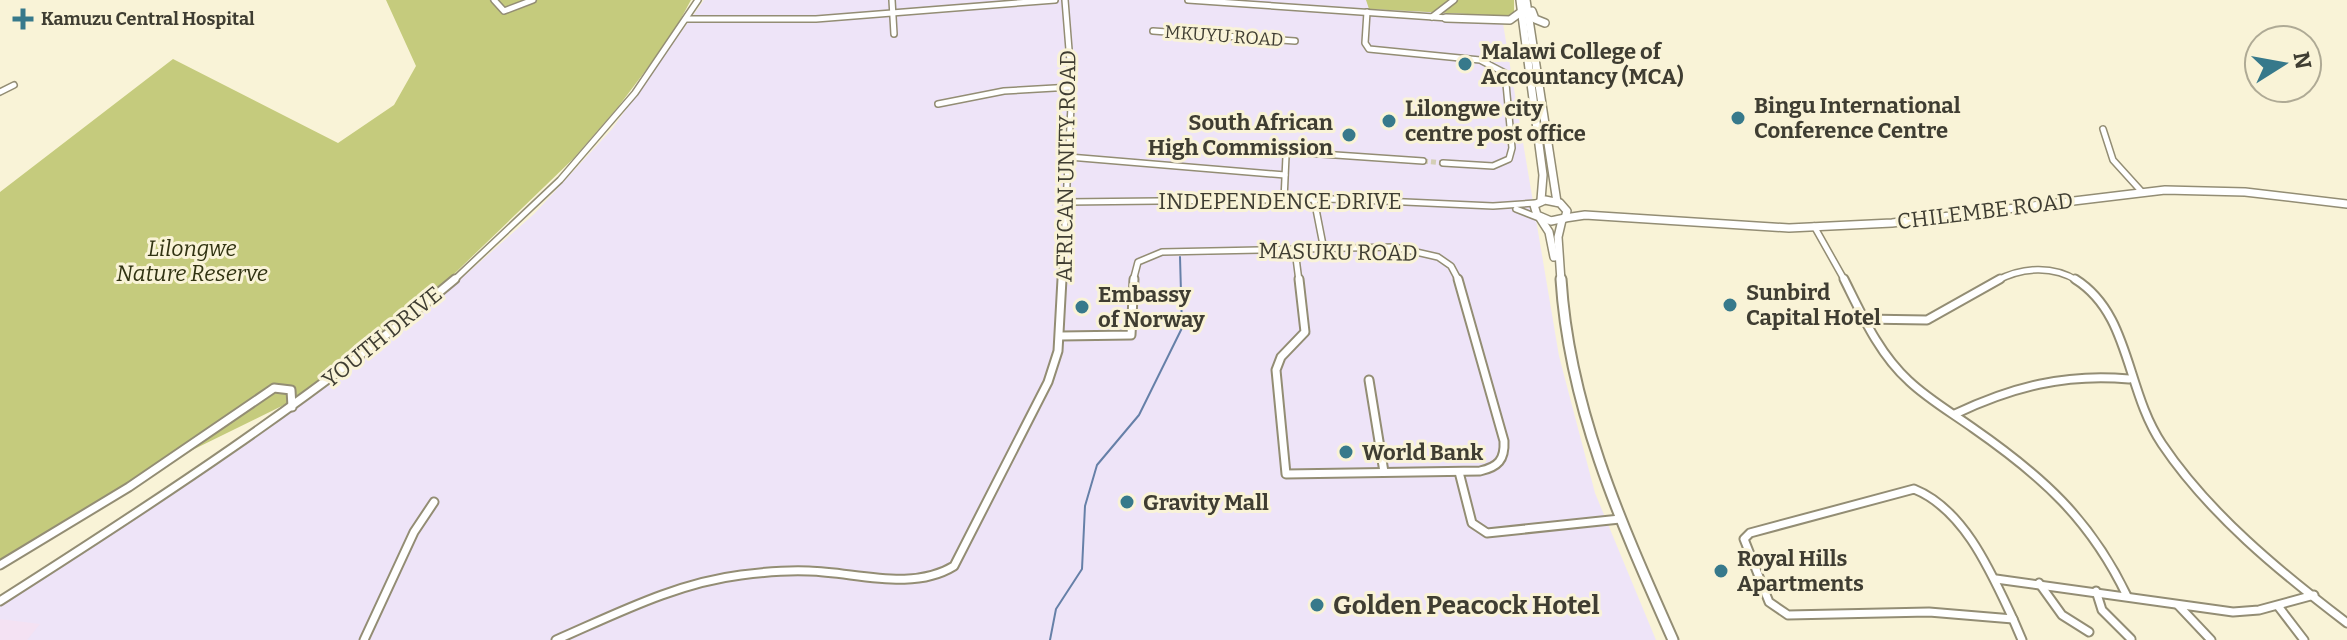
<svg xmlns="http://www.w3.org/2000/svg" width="2347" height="640" viewBox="0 0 2347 640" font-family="Bitter,serif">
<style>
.commercial{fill:#eee4f8}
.industrial{fill:#f4e2f3}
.forest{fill:#c5cb7d}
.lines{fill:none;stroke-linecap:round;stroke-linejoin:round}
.stream{stroke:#6680a8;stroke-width:2}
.minor-tunnel{stroke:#d4cfb6;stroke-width:5;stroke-dasharray:5 3;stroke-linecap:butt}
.minor-far1-casing{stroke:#938d74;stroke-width:8}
.minor-casing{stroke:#938d74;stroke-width:11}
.major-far1-casing{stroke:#938d74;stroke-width:10}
.major-casing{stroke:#938d74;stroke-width:13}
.minor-far1{stroke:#fff;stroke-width:5}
.minor{stroke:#fff;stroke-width:7}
.major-far1{stroke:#fff;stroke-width:7}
.major{stroke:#fff;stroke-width:9}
.poi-dot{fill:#37798b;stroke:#f9f3d7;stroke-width:3}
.labels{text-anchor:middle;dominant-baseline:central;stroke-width:6;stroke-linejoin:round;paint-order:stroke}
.far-poi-label{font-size:18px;font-weight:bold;fill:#3f3d32;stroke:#f9f3d7;text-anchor:start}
.far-street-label{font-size:18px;fill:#3f3d32;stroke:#f9f3d7}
.poi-label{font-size:22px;font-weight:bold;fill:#3f3d32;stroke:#f9f3d7;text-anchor:start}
.street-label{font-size:22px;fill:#3f3d32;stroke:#f9f3d7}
.park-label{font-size:22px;font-style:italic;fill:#313312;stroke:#f9f3d7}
.near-poi-label{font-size:26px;font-weight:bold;fill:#3f3d32;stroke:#f9f3d7;text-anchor:start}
</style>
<rect width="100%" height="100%" fill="#f9f3d7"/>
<!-- commercial -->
<path class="commercial" d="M704,0H1499L1559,356L1595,493L1656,640H0V602L350,369L436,301L534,214L612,129Z"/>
<!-- industrial -->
<path class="industrial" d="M0,619L40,624L27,640H0Z"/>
<!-- forest -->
<g class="forest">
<path d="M386,0H691L671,37L618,107L573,159L454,274L296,399L176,458L0,570V192L173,59L338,143L394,105L416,66Z"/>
<path d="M1366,0H1514V13L1506,16L1369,9Z"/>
</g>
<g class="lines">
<!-- stream -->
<path class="stream" d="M1050,640L1056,609L1082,569L1085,506L1097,465L1139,415L1182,328L1180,257"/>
<!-- minor-tunnel -->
<path class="minor-tunnel" d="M1423,161L1443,163"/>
<defs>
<g id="minor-far1">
<path d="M494,0L504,11L533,0"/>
<path d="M892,0L894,34"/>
<path d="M1188,0L1448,18"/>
<path d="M1367,12L1365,43L1369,49L1480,60L1505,73L1512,148L1509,159L1493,166L1443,163"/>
<path d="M1432,17L1454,0"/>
<path d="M686,19H816L1055,0"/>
<path d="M1153,31L1295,41"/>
<path d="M0,92L14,85"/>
<path d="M938,104L1004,91L1072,87"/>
<path d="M2103,129L2113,160L2142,192"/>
<path d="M1069,157L1285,175"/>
<path d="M1314,199L1324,250"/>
<path d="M1284,200L1286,156L1292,152L1423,161"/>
<path d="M1067,202L1339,199L1493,206L1535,203"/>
<path d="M1516,209L1539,218"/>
<path d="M1814,226L1845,281"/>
<path d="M1295,250L1299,281"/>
<path d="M453,281L560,180L635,93L698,0"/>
<path d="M1062,281L1072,87L1065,0"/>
<path d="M1133,281L1138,262L1162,252L1394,247L1438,257L1451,266L1459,281"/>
<path d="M1996,281C2022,267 2053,265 2078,281"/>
</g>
<g id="minor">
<path d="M1299,279L1305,332L1281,357L1276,370L1286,474L1480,471C1498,467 1505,460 1504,441L1458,279"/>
<path d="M1844,279C1862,315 1879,354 1909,381C1928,399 1952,413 1973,428C2042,476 2090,519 2127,596"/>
<path d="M2075,279C2131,314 2125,389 2162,444C2209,514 2280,572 2347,623"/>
<path d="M1863,319L1927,320L2000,279"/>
<path d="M1061,336L1131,335L1134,279"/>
<path d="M1369,380L1384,472"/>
<path d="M1955,414C2012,387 2066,373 2129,379"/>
<path d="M1459,472L1472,523L1487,533L1620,519"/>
<path d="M1914,489C1964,509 1991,572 2013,619L1929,612L1788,615L1769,602L1744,539L1750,533Z"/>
<path d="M0,565L129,487L274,388L291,390L292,407"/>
<path d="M1996,579L2233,612L2259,610L2314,595"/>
<path d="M2039,583L2062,615L2089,632"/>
<path d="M2096,591L2102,610L2131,639"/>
<path d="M0,601C157,501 312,399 455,279"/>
<path d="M2178,605L2211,640"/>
<path d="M2278,606L2304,640"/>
<path d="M2013,619L2022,640"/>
<path d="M364,640L414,532L434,502"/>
<path d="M556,640C616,614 676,583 741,575C764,572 786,570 809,571C855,572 912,592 954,566L1048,382L1058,351L1062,279"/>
</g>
<g id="major-far1">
<path d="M1520,0L1543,175L1541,200"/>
<path d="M1526,0L1557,202"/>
<path d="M1532,11L1535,19L1545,23"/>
<path d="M1446,18L1510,20L1521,12"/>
<path d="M1545,200L1560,203L1567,211L1565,218L1551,221L1537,215L1534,205Z"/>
<path d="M1540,218L1549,232L1554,257"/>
<path d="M1565,218L1585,215L1789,228L1892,223L2165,190L2245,192L2347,204"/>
<path d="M1561,281L1558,237L1562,220"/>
</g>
<path id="major" d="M1561,279C1569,408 1621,523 1673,640"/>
</defs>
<!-- minor-far1 casing -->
<use href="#minor-far1" class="minor-far1-casing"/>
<!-- minor casing -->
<use href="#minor" class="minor-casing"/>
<!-- major-far1 casing -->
<use href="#major-far1" class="major-far1-casing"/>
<!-- major casing -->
<use href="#major" class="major-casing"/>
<!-- minor-far1 -->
<use href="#minor-far1" class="minor-far1"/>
<!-- minor -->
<use href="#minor" class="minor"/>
<!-- major-far1 -->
<use href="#major-far1" class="major-far1"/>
<!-- major -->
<use href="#major" class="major"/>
</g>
<!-- markers -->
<g class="poi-dot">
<path d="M19 7h8v8h8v8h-8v8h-8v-8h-8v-8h8z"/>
<circle cx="1465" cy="64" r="8"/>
<circle cx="1738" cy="118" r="8"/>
<circle cx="1389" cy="121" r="8"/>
<circle cx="1349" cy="135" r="8"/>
<circle cx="1730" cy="305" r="8"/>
<circle cx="1082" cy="307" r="8"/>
<circle cx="1346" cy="452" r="8"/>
<circle cx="1127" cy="502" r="8"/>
<circle cx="1721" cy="571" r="8"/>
<circle cx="1317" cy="605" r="8"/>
</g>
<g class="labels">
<!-- far-poi labels -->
<g class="far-poi-label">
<text x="41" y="19">Kamuzu Central Hospital</text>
</g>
<!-- far-street labels -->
<g class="far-street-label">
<text transform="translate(1224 36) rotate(4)">MKUYU ROAD</text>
</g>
<!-- poi labels -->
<g class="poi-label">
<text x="1481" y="51">Malawi College of<tspan x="1481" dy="25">Accountancy (MCA)</tspan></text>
<text x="1754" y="105">Bingu International<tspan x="1754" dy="25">Conference Centre</tspan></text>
<text x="1405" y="108">Lilongwe city<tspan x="1405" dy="25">centre post office</tspan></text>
<text x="1333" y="122" text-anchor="end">South African<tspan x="1333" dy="25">High Commission</tspan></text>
<text x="1746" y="292">Sunbird<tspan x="1746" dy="25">Capital Hotel</tspan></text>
<text x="1098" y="294">Embassy<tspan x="1098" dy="25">of Norway</tspan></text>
<text x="1362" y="452">World Bank</text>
<text x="1143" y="502">Gravity Mall</text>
<text x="1737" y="558">Royal Hills<tspan x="1737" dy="25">Apartments</tspan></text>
</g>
<!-- street labels -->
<g class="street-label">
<text transform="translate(1066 166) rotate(-89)">AFRICAN UNITY ROAD</text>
<text x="1280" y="201">INDEPENDENCE DRIVE</text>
<text transform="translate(1985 211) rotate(-7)">CHILEMBE ROAD</text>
<text transform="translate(1338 252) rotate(1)">MASUKU ROAD</text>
<text transform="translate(382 337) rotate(-39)">YOUTH DRIVE</text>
</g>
<!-- park labels -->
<g class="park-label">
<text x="192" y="248">Lilongwe<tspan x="192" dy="25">Nature Reserve</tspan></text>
</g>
<!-- near-poi labels -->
<g class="near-poi-label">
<text x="1333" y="605">Golden Peacock Hotel</text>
</g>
</g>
<!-- north arrow -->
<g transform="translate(2283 64) rotate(79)"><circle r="38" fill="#f9f3d7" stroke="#afaa95" stroke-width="2"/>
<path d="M0-6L14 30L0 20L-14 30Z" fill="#37798b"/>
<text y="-12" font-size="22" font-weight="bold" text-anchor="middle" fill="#3f3d32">N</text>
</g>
</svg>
